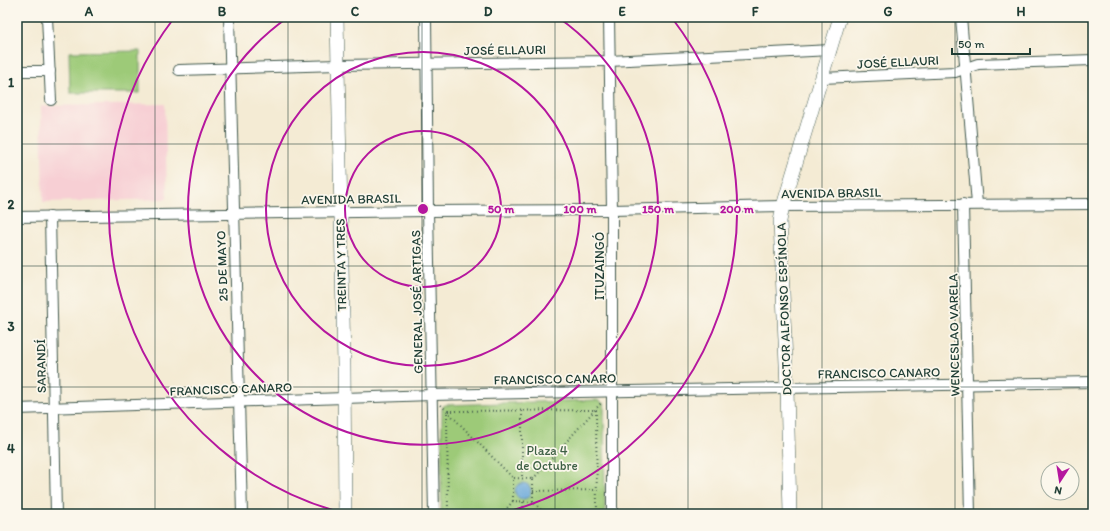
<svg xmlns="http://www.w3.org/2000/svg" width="1110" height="531" viewBox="0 0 1110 531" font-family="Itim,sans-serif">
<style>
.built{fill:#f7cfd4}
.green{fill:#9dca78;stroke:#5e8456}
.water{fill:#67a7da;stroke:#437287}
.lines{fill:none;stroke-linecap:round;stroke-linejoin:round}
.minor-casing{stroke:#3f574c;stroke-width:12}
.tertiary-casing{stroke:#3f574c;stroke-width:14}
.path{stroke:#3f574c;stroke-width:2;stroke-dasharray:1 3;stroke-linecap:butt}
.minor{stroke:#fff;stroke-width:10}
.tertiary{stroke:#fff;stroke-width:13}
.grid{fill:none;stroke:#1f3d34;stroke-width:1;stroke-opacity:0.55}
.ring{fill:none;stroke:#b5179e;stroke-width:2}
.labels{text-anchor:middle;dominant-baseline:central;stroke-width:3.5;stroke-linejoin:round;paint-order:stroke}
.street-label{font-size:13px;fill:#1f3d34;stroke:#fbf7ec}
.park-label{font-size:13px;fill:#3e6045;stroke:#fbf7ec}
.centre{fill:#b5179e;stroke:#fbf7ec;stroke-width:2}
.ring-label{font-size:12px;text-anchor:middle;font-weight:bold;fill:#b5179e;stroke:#fbf7ec;stroke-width:3.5;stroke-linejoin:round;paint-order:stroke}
.neatline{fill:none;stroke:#1f3d34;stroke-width:1.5}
.grid-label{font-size:13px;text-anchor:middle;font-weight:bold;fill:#1f3d34}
</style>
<rect width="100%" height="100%" fill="#fbf7ec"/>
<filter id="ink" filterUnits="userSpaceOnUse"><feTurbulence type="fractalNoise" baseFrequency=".025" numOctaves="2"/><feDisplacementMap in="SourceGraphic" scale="8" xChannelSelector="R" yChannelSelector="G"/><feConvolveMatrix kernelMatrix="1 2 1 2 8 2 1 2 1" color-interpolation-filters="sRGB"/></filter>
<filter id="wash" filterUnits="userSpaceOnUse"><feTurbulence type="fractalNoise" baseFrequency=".012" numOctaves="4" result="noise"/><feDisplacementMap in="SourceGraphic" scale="16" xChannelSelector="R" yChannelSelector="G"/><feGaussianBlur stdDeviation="0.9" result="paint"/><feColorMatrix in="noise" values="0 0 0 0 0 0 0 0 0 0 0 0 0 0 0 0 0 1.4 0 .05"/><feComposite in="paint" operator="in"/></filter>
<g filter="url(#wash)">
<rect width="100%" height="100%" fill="#f4ebd4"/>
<!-- built -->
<path class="built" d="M165,104L167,199L43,202L41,106Z"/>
<!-- green -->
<g class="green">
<path d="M140,51V93H70L69,52Z"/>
<path d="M597,400L603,403L604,406L605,514H441L442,409L444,405Z"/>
</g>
<!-- water -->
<circle class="water" cx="523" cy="491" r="8"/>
</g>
<g filter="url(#ink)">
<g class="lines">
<defs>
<g id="minor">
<path d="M47,17L51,100"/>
<path d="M229,17L242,514"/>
<path d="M426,17L428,211L434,514"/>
<path d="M609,17L612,210V514"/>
<path d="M961,17L977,204"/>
<path d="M179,70L338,65L609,61L831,50"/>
<path d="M17,71H50"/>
<path d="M822,78L955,72L978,64L1093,60"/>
<path d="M963,204L970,514"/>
<path d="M50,216L56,514"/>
<path d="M17,217L428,211L612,210L783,206L1093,204"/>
<path d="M17,409L432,395L1093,382"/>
</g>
<g id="tertiary">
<path d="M337,17L344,365L345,514"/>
<path d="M790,514L787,388L780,221L783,206L840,17"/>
</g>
</defs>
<!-- minor casing -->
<use href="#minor" class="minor-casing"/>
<!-- tertiary casing -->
<use href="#tertiary" class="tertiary-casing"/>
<!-- path -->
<g class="path">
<path d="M441,405L513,478"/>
<path d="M522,411V479"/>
<path d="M533,479L602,402"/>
<path d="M533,491L597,490"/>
<path d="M523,502L524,514"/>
<path d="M533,502L513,501V478L533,479V502L545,514"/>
<path d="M448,514L447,411L596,410L597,514"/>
<path d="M502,514L513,501"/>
</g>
<!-- minor -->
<use href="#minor" class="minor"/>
<!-- tertiary -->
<use href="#tertiary" class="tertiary"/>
</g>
</g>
<!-- grid -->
<path class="grid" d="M155,17V514M288,17V514M422,17V514M555,17V514M688,17V514M822,17V514M955,17V514M17,144H1093M17,266H1093M17,387H1093"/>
<!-- distance rings -->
<g class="ring">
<circle cx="423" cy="209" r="78"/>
<circle cx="423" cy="209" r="157"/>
<path d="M559 18A235 235 0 1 1 287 18"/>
<path d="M347 514A314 314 0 0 1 174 18M672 18A314 314 0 0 1 499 514"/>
</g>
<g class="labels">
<!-- street labels -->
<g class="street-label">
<text transform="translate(505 50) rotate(-1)">JOSÉ ELLAURI</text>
<text transform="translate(898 62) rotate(-3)">JOSÉ ELLAURI</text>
<text transform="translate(831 193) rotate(-1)">AVENIDA BRASIL</text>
<text transform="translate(351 199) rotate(-1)">AVENIDA BRASIL</text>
<text transform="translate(341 265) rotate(-91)">TREINTA Y TRES</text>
<text transform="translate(222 266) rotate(-92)">25 DE MAYO</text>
<text transform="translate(599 266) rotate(-90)">ITUZAINGÓ</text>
<text transform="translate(417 302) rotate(-91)">GENERAL JOSÉ ARTIGAS</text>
<text transform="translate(784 309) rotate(-92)">DOCTOR ALFONSO ESPÍNOLA</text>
<text transform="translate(954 335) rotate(-91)">WENCESLAO VARELA</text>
<text transform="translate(41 366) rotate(-91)">SARANDÍ</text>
<text transform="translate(879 373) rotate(-1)">FRANCISCO CANARO</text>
<text transform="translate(555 379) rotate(-1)">FRANCISCO CANARO</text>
<text transform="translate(231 389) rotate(-2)">FRANCISCO CANARO</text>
</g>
<!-- park labels -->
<g class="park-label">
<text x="547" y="450">Plaza 4<tspan x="547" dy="15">de Octubre</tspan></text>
</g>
</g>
<circle cx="423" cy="209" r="6" class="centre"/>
<g class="ring-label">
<text x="501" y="213">50 m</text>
<text x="580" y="213">100 m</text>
<text x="658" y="213">150 m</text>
<text x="737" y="213">200 m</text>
</g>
<!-- margin -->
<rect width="1110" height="531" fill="none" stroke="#fbf7ec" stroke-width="44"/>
<!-- north arrow -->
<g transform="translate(1060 481) rotate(192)"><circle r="19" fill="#fbf7ec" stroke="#a3ada2"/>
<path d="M0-3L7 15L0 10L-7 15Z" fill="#b5179e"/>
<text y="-6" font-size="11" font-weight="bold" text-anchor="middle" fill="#1f3d34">N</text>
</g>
<!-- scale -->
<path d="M952 48v6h78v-6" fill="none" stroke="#1f3d34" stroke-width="2"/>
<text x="958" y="48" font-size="12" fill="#1f3d34" stroke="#fbf7ec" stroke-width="3" paint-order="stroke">50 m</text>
<rect x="22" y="22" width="1066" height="487" class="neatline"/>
<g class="grid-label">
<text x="89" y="16">A</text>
<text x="222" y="16">B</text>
<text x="355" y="16">C</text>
<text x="488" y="16">D</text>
<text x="622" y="16">E</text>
<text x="755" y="16">F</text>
<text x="888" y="16">G</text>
<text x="1021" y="16">H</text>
<text x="11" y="87">1</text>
<text x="11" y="209">2</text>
<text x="11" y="331">3</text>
<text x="11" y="453">4</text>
</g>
</svg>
